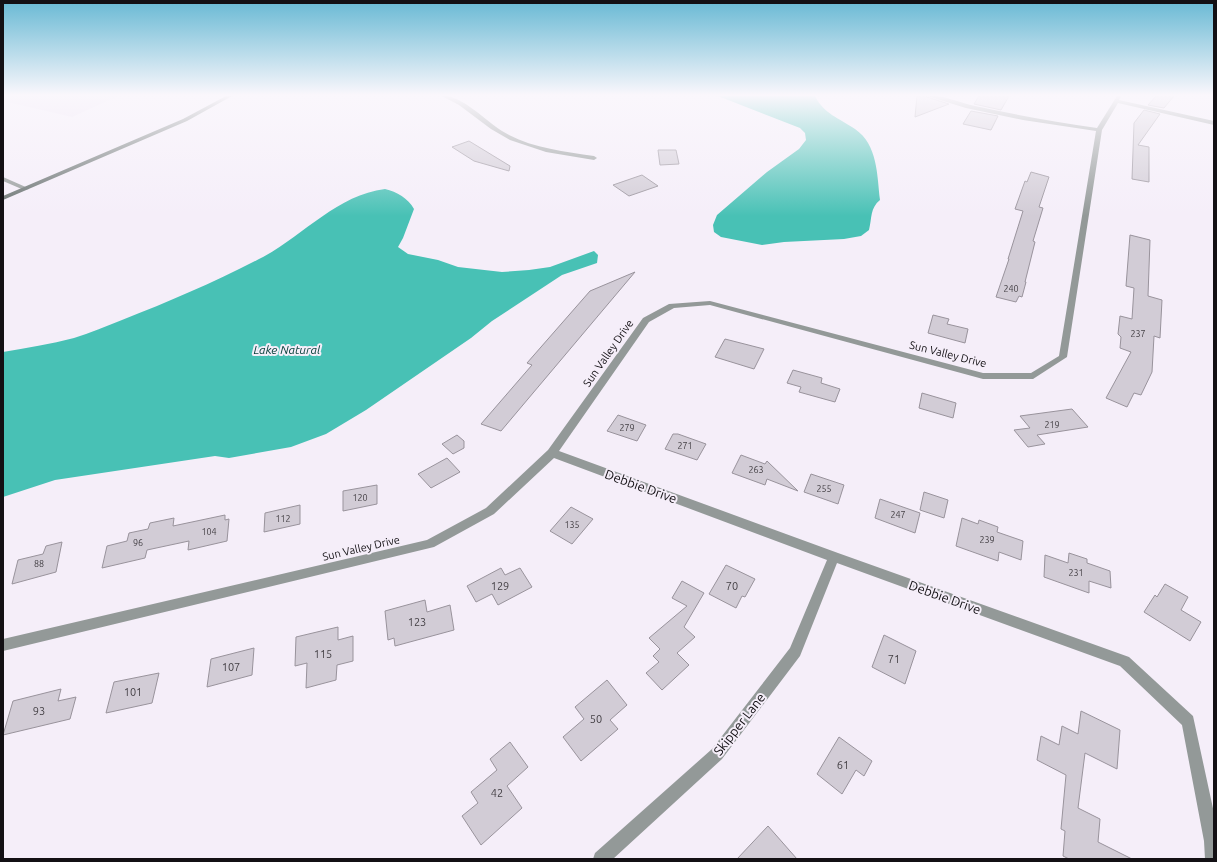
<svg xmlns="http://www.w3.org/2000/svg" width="1217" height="862" viewBox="0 0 1217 862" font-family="Ubuntu,sans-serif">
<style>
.built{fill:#ebe0f1}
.water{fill:#48c1b5}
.building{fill:#d2ccd6;stroke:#99939c}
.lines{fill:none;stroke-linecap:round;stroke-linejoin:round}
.street{fill:#939998;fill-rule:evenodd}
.secondary{fill:#67706e;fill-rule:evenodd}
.labels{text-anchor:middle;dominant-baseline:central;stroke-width:4;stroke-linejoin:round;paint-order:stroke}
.number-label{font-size:9px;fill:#433f44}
.street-label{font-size:11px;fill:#131014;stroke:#f5eef9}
.near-number-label{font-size:11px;fill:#433f44}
.water-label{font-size:12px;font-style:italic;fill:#09413c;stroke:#f5eef9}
.near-street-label{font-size:13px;fill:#131014;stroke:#f5eef9}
</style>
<rect width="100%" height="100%" fill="#f5eef9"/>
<!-- built -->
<path class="built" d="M3,96H118L72,117L3,101Z"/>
<!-- water -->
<g class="water">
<path d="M718,96H815C824,114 839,118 855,129C878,145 877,175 880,200C870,208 872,218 869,230L861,236L844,239L784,242L762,245L721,237L714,232L713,225L717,215L767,172L799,149L806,140L805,133L800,128Z"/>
<path d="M385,189C397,192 408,198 414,209L403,238L398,247L408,254L438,260L458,267L502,272L529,270L550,267L594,251L598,255L597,263L562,275L492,321L471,338L366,410L326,434L291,447L229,458L215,456L55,480L3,497V352C26,348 51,344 74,338C90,333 106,326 122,320C171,301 217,281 263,257C304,235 337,195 385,189Z"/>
</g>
<!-- building -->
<g class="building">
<path d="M917,96H926L927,97L949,104L915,117Z"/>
<path d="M979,96H1009L1001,110L974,104Z"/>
<path d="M1156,96H1174L1164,108L1148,105Z"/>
<path d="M1144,110L1160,114L1138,145L1149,147V182L1132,179L1134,123Z"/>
<path d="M971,111L998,116L991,130L963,124Z"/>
<path d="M469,141L510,166L509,171L474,161L452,147Z"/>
<path d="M658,150H676L679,164L660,165Z"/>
<path d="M1031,172L1049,177L1039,207L1043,208L1033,241L1035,242L1025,282H1026L1022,297L1019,296L1016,302L996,297L1009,259H1008L1023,211L1015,209L1025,181L1027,182Z"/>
<path d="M642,175L658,186L629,196L613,185Z"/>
<path d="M1130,235L1150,240L1148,296L1162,300L1160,338L1154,336L1152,372L1141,395L1134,393L1127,407L1106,398L1131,352L1120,348L1121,337L1118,334L1120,316L1132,319L1134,288L1126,286Z"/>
<path d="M635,272L501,431L481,424L532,365L527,363L590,291Z"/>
<path d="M933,315L949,319L947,324L968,329L965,343L928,333Z"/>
<path d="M725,339L764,349L754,369L715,357Z"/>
<path d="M793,370L822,378L821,383L840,389L835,402L799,392L801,387L787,383Z"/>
<path d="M922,393L956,403L953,418L919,408Z"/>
<path d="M1072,409L1088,427L1037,435L1045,444L1028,447L1014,430L1030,428L1020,416Z"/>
<path d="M618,415L646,425L637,441L607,431Z"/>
<path d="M673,434H678L706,444L697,460L665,449Z"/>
<path d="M457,435L464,441V448L453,454L442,444Z"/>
<path d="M741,455L765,464L767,461L798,491L767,479L765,485L732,473Z"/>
<path d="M447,458L460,472L431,488L418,474Z"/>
<path d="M811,474L844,485L838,504L804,492Z"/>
<path d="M377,485V504L343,511V491Z"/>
<path d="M924,492L948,500L944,518L920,510Z"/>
<path d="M880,499L920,513L915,533L875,518Z"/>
<path d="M300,505V524L264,532L265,513Z"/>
<path d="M571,507L593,519L572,544L550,531Z"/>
<path d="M225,515V520L229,519L227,541L188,550L189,541L147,550L145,558L102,568L107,546L127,541L129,533L148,529L150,523L174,518L173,526Z"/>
<path d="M962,518L978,524L979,520L998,527L997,532L1023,541L1021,560L999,552L998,561L956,546Z"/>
<path d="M62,542L56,572L12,584L18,560L43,554L46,546Z"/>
<path d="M1069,553L1087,559V563L1110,571L1111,588L1089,581V593L1044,577L1045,555L1068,563Z"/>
<path d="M726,565L755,579L745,597L742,596L736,608L709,594Z"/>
<path d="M501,568L505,575L520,568L532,587L498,605L492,594L476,602L467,586Z"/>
<path d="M682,581L704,593L684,627L695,637L677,653L689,665L662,690L646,673L659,662L653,656L660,649L649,638L687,606L672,598Z"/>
<path d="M1165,584L1188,597L1181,610L1201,622L1190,641L1144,612L1155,595L1157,597Z"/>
<path d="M425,600L427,612L450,605L454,630L395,646L394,638L388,640L385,611Z"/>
<path d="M338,627V640L353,636V661L337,665L336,680L306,688L307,663L295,666L296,637Z"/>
<path d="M884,635L916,651L905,684L872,667Z"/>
<path d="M254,648L252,675L207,687L211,659Z"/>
<path d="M159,673L152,703L106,713L114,682Z"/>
<path d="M607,680L627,705L610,720L618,729L581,761L563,737L584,719L575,707Z"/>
<path d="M61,689L58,701L76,697L70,719L3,735L13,701Z"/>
<path d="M1081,711L1120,730L1117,769L1085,753L1078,808L1100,819L1098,842L1132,859H1069L1063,856L1065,831L1061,829L1066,775L1037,760L1041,736L1059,745L1062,726L1078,734Z"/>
<path d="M839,737L872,761L864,776L856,770L842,794L817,774Z"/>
<path d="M510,742L528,767L507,786L522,808L481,845L462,816L478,803L471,792L497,770L490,759Z"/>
<path d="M768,826L797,859H737Z"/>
</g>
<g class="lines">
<!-- street -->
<g class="street">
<path d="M442,96C461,94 486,121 502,131C530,148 563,151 594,156L597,158L594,160L546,152L510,140L491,129L459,105Z"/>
<path d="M927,96C942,94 960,103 975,106C1016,115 1056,122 1097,128L1117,96H1121L1119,100L1214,121V125L1118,103L1102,130L1067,357L1033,379H983L710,305L674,308L649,322L559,451L838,553L1129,657L1193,716L1214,813V859H1205L1204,841L1182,725L1120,666L837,563L800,656L722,759L613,859H593L595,853L712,749L790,648L827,560L554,458L494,514L434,547L3,651V639L427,540L486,508L548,450L643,318L669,304L710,301L983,373H1031L1059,356L1096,131L1023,120L966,108Z"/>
<path d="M3,177L28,188L29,189L24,190L3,181Z"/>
</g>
<!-- secondary -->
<path class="secondary" d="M226,96H232L187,121L3,200V196L183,119Z"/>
</g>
<!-- sky -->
<linearGradient id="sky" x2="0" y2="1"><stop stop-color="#68b9d4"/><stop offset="0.44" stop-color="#faf7fc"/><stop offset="1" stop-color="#faf7fc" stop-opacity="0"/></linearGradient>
<rect width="1217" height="216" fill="url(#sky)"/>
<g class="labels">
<!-- number labels -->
<g class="number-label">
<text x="1011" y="289">240</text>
<text x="1138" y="334">237</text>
<text x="1052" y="425">219</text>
<text x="627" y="428">279</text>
<text x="685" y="446">271</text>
<text x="756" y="470">263</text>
<text x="824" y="489">255</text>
<text x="360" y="498">120</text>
<text x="898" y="515">247</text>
<text x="283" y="519">112</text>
<text x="572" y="525">135</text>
<text x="209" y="532">104</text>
<text x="987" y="540">239</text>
<text x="138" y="543">96</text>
<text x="39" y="564">88</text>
<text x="1076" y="573">231</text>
</g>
<!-- street labels -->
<g class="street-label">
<text transform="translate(608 353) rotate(-55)">Sun Valley Drive</text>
<text transform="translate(948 354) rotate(14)">Sun Valley Drive</text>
<text transform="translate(361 548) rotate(-13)">Sun Valley Drive</text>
</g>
<!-- near-number labels -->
<g class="near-number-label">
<text x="500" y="586">129</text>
<text x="732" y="586">70</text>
<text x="417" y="622">123</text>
<text x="323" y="654">115</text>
<text x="894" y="659">71</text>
<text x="231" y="667">107</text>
<text x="133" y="692">101</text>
<text x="39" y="711">93</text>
<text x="596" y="719">50</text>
<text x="843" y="765">61</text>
<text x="497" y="793">42</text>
</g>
<!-- water labels -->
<g class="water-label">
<text x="287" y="349">Lake Natural</text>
</g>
<!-- near-street labels -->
<g class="near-street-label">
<text transform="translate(641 486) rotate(20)">Debbie Drive</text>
<text transform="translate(945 597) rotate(20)">Debbie Drive</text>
<text transform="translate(739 724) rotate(-52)">Skipper Lane</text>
</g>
</g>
<!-- border -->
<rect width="1217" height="862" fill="none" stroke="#131014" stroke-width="8"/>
</svg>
